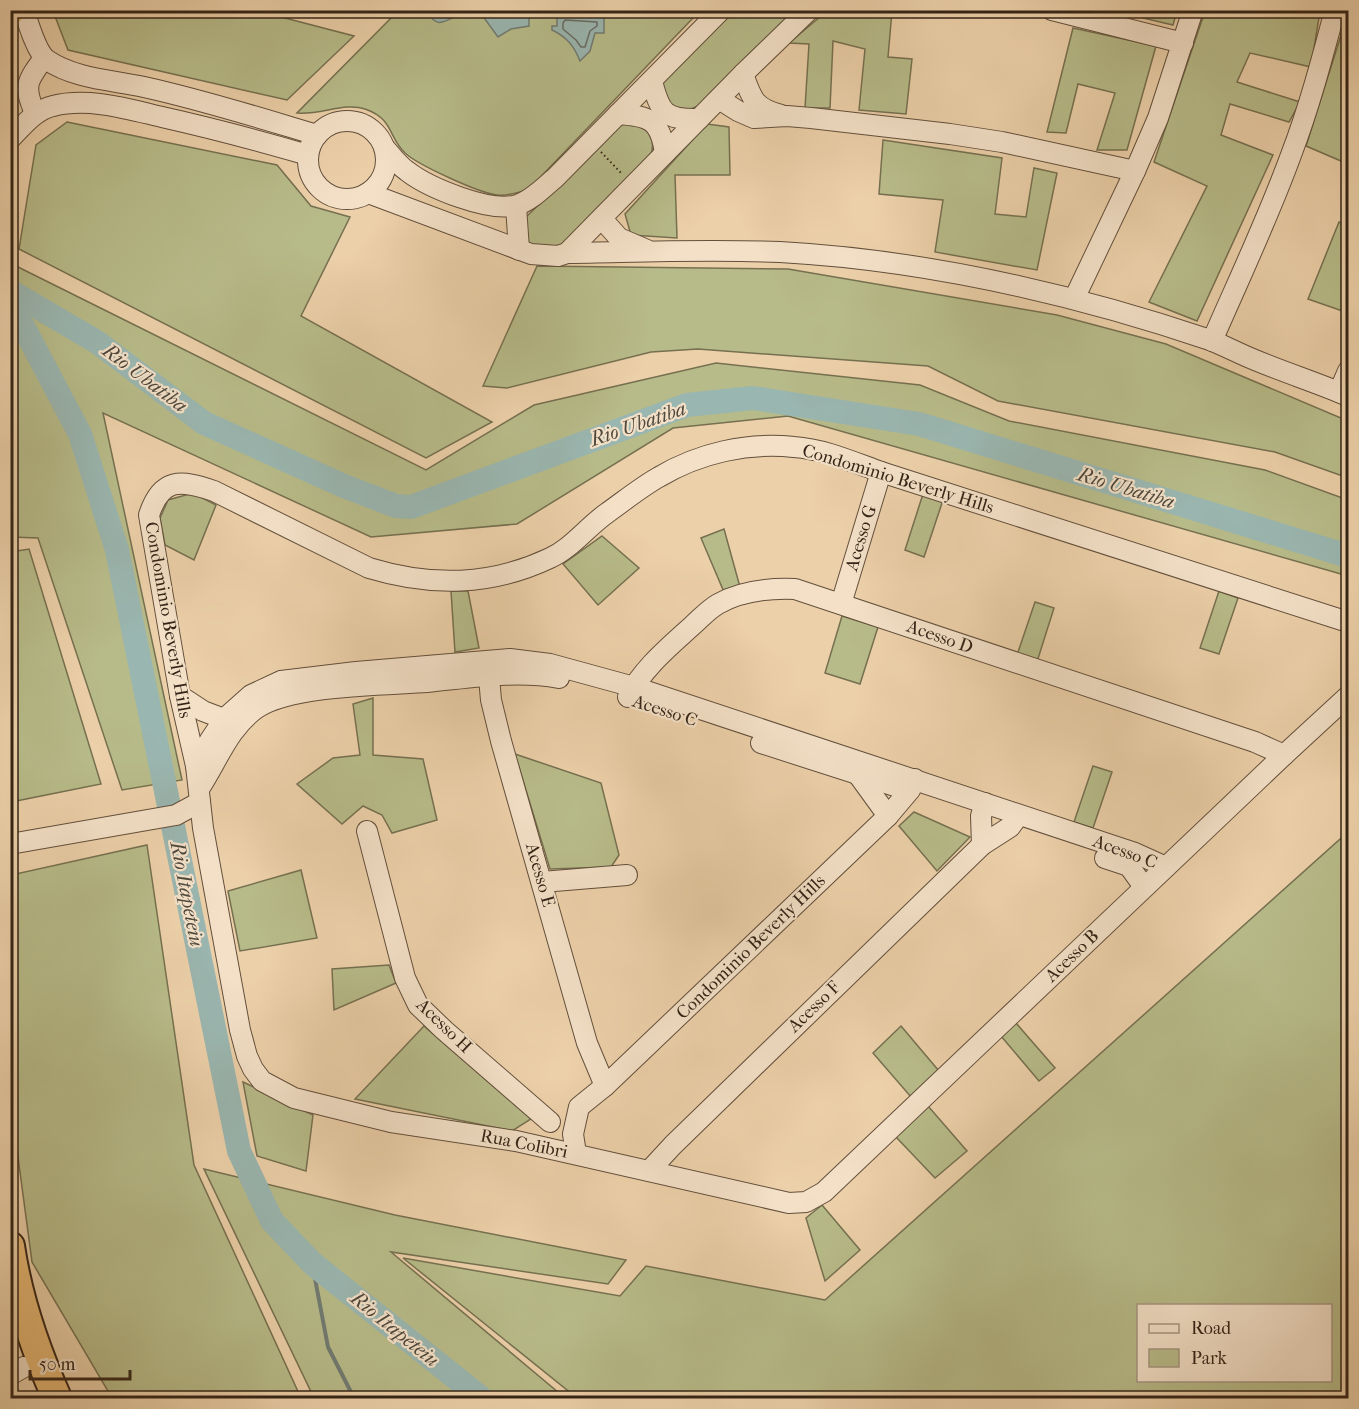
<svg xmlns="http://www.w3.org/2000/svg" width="1359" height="1409" viewBox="0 0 1359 1409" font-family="'IM FELL French Canon',serif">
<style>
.green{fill:#b7bb89;stroke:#767050;stroke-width:1.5;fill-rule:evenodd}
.water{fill:#9ab6b0;stroke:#727c73;stroke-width:1.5}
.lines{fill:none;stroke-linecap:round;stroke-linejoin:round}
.shore{stroke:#686d64;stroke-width:1.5}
.stream{stroke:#727c73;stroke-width:4}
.river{stroke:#9ab6b0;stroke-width:24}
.minor-casing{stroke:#634f3c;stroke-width:22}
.highway-casing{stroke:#352417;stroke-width:32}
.path{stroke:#352417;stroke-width:2;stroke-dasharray:1.5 3;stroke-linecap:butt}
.minor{stroke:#f3e0c7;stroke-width:20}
.highway{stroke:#e6b874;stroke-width:28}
.labels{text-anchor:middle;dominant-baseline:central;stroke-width:4.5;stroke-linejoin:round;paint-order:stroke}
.street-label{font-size:18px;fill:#352417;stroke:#f3e0c7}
.water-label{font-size:20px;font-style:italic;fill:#4e483d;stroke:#f3e0c7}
</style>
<rect width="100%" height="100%" fill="#ecd0a9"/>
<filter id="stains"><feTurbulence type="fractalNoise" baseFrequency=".00333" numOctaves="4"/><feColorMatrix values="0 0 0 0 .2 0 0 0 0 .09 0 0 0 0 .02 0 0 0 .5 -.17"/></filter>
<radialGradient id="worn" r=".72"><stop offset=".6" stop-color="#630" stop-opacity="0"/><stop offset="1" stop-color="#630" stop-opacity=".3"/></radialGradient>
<!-- green -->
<g class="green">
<path d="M686,10L693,18L529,189C518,193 508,196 497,195C479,193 418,165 405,153C388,137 394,119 365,109C345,102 321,115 297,113L398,11Z"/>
<path d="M53,11H258L354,36L287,100L68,50Z"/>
<path d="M729,11H794L698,106C679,117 658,100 664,79Z"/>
<path d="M827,11H892L888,57L912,59L906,114L859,110L865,49L833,41L830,108H805L809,44L789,43Z"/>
<path d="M1145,11V10L1177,11L1173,25L1143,18Z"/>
<path d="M1205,11H1320L1311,67L1250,53L1237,82L1300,102L1289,122L1230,104L1221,135L1273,155L1197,321L1149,302L1207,186L1154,162Z"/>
<path d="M1348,13V164L1306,146Z"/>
<path d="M1073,28L1156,46L1127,150H1097L1115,93L1078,84L1066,133L1047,132Z"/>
<path d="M67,122L277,165L311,206L350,217L301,316L492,422L426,458L19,249L36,145Z"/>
<path d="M622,124L643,126C651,135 655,141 651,154L561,248L526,244V217Z"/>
<path d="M707,124L729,127L730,175H675L677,238L631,235L625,214Z"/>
<path d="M883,140L1002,158L995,214L1026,217L1034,168L1057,173L1037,270L935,252L943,200L879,194Z"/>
<path d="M1339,222L1348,226V313L1308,299Z"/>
<path d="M10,263L426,470L534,405L716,363L920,385L1009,421L1265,470L1348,500V576L788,416L673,428L517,524L371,537L103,413L182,780L122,790L38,538L11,537Z"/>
<path d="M537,266L788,269L1057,315L1166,344L1348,421V478L1275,452L998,401L928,366L698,349L651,352L507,388L483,386Z"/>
<path d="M193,493L216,505L194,560L165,545L160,518L168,500Z"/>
<path d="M923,494L943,500L924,557L905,550Z"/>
<path d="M724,529L740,587L724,592L701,538Z"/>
<path d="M602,536L639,568L598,605L563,564Z"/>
<path d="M29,549L101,784L11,802V552Z"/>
<path d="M451,591H468L479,648L455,652Z"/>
<path d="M1219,591L1238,598L1219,654L1200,648Z"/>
<path d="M1035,602L1054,608L1036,665L1016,658Z"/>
<path d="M842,616L878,627L860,684L825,673Z"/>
<path d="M373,698V755L423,759L437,820L392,833L382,815L363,806L342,824L297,784L333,758L360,755L353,704Z"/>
<path d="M515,754L601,783L619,855L611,867L550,869Z"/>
<path d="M1093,766L1112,772L1093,828L1074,822Z"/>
<path d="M914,812L970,837L937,871L899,826Z"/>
<path d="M1348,832V1398H577L403,1258L620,1296L646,1266L825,1300ZM1138,1306H1330V1380H1138Z"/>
<path d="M147,845L194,1165L301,1398H112L32,1262L10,1097L11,875Z"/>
<path d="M301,870L317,938L240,951L228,891Z"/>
<path d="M389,965L396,983L334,1010L332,969Z"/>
<path d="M1016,1023L1055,1068L1039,1081L1001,1036Z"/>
<path d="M424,1026L531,1119L512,1131L355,1099Z"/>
<path d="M901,1026L939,1071L911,1097L873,1053Z"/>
<path d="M243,1082L313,1115L306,1171L257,1156Z"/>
<path d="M928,1106L967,1151L935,1178L896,1137Z"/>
<path d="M204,1169L395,1215L626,1260L608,1284L391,1252L565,1398H314Z"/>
<path d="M822,1205L860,1250L825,1281L806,1218Z"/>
</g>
<!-- water -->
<g class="water">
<path d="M427,11H529V26L511,29L498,37L482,15C478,14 471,11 467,12C451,14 439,35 427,11Z"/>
<path d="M557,14L604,15V33H595L590,51L580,61C574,46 567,37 552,30V26H557Z"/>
</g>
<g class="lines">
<!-- shore -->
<path class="shore" d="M565,20L597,22V26L590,31L585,47H581L576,40L563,29V23Z"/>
<!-- stream -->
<path class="stream" d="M312,1263L328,1347L354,1398"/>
<!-- river -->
<g class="river">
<path d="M10,291L97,342L204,423L344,486L396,506L411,507L687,405L753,398L919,424L1348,556"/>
<path d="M10,310L24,328L80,434L117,550L239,1151L272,1221L312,1263L481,1398"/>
</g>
<defs>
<g id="minor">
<path d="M24,10C28,23 37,53 47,60C75,79 112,80 144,87C203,100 260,118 317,135"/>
<path d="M1052,10L1183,43"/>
<path d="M743,74C752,99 754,108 781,115"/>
<path d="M652,81C660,113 665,120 699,119"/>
<path d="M719,99L738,111L754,118L787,116L811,118L950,134L1002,142L1135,171"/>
<path d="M35,113C23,86 27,81 44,58"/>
<path d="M618,114C650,116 660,120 665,153"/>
<circle cx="347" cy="160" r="39"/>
<path d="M10,139C23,126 35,110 53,106C88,97 128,109 162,117C211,128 260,141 308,155"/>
<path d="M384,147C391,155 398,165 407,171C429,188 490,213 517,205C531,201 544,187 555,178L721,10"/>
<path d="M368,193L531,254L558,256L567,253L743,74L809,10"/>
<path d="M516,206L519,250"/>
<path d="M602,219L619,238L647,250"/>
<path d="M567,253C638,252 709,249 780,252C924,260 1073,294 1210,340C1225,346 1240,354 1255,360C1286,373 1318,383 1348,396"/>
<path d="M1074,299L1135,171L1158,118L1193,10"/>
<path d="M1212,341C1239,279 1268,218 1291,155C1309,108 1322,59 1335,10"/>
<path d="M1339,392L1348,371"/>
<path d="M841,604L881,472"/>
<path d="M1348,622L881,472C853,462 824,449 794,447C748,442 699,453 659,477C641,487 624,501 607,513C587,527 572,548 550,558C491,586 432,587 369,568L214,491C180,479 161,478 149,515L180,696L196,766L203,828L240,1030L247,1056L253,1069L262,1081L294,1098L391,1122L516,1141L789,1203L806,1202L824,1192L1284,755L1348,696"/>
<path d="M488,666L491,700L501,741L587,1043L605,1086"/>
<path d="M180,696L203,711L224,719"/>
<path d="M628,697C643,668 669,647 693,625C701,618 709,609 718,604C741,591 769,588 795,589L1255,742L1284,755"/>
<path d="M761,743L895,786"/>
<path d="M196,766L210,740L224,719L251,695L281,681L356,672L510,659L550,664L634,687L1135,853L1166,867"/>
<path d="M859,776L888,816"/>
<path d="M199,789C217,762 229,727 257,708C292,685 384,685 427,682C470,678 516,670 559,678"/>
<path d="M367,831L405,978L418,1005L444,1030L550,1122"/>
<path d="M10,844L176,815L200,802"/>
<path d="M982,845L981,816L985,803"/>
<path d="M1105,858L1129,866L1144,887"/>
<path d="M542,882L627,875"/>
<path d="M576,1154L573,1134L579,1107L605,1086L888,816L910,790L915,779"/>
<path d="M649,1171L673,1145L982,845L1010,827L1018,816"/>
<path d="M10,1375L24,1367"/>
</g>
<g id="highway">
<path d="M10,11L11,10"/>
<path d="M10,1246C18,1300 35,1349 57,1398"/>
</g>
</defs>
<!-- minor casing -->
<use href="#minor" class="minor-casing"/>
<!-- highway casing -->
<use href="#highway" class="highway-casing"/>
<!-- path -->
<path class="path" d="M601,152L622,174"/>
<!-- minor -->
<use href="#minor" class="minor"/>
<!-- highway -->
<use href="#highway" class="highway"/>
</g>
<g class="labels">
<!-- street labels -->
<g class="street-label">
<text transform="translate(898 479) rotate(17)">Condominio Beverly Hills</text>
<text transform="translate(861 538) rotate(-73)">Acesso G</text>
<text transform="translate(168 620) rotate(80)">Condominio Beverly Hills</text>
<text transform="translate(940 637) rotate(19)">Acesso D</text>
<text transform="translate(665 711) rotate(18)">Acesso C</text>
<text transform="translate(1125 852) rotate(20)">Acesso C</text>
<text transform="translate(540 875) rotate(74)">Acesso E</text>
<text transform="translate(751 947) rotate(-44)">Condominio Beverly Hills</text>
<text transform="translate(1072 956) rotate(-44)">Acesso B</text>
<text transform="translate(814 1007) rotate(-44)">Acesso F</text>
<text transform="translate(444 1026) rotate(44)">Acesso H</text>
<text transform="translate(524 1144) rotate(11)">Rua Colibri</text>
</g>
<!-- water labels -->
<g class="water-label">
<text transform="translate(145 378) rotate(37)">Rio Ubatiba</text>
<text transform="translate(638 424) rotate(-19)">Rio Ubatiba</text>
<text transform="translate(1126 488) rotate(17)">Rio Ubatiba</text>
<text transform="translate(187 894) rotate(79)">Rio Itapeteiu</text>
<text transform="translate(395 1329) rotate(39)">Rio Itapeteiu</text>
</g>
</g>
<!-- margin -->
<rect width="1359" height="1409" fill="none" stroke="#ecd0a9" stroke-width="36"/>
<rect x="12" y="12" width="1335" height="1385" fill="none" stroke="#352417" stroke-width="3"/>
<rect x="18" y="18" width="1323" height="1373" fill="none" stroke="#352417" stroke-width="1.5"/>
<!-- legend -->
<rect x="1137" y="1304" width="195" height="78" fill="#f3e0c7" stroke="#a79581" stroke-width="1.5"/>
<rect x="1149" y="1324" width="30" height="9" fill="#f3e0c7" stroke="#a79581" stroke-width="1.5"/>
<text x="1191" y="1334" font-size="18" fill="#352417">Road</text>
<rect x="1149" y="1349" width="30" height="18" fill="#b7bb89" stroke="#a79581" stroke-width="1.5"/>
<text x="1191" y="1364" font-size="18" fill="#352417">Park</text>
<!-- scale -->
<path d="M30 1370v9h100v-9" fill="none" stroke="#352417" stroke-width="3"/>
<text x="39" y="1370" font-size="18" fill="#352417" stroke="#f3e0c7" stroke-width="4.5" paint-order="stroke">50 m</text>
<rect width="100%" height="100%" filter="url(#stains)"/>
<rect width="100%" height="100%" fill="url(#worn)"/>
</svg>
